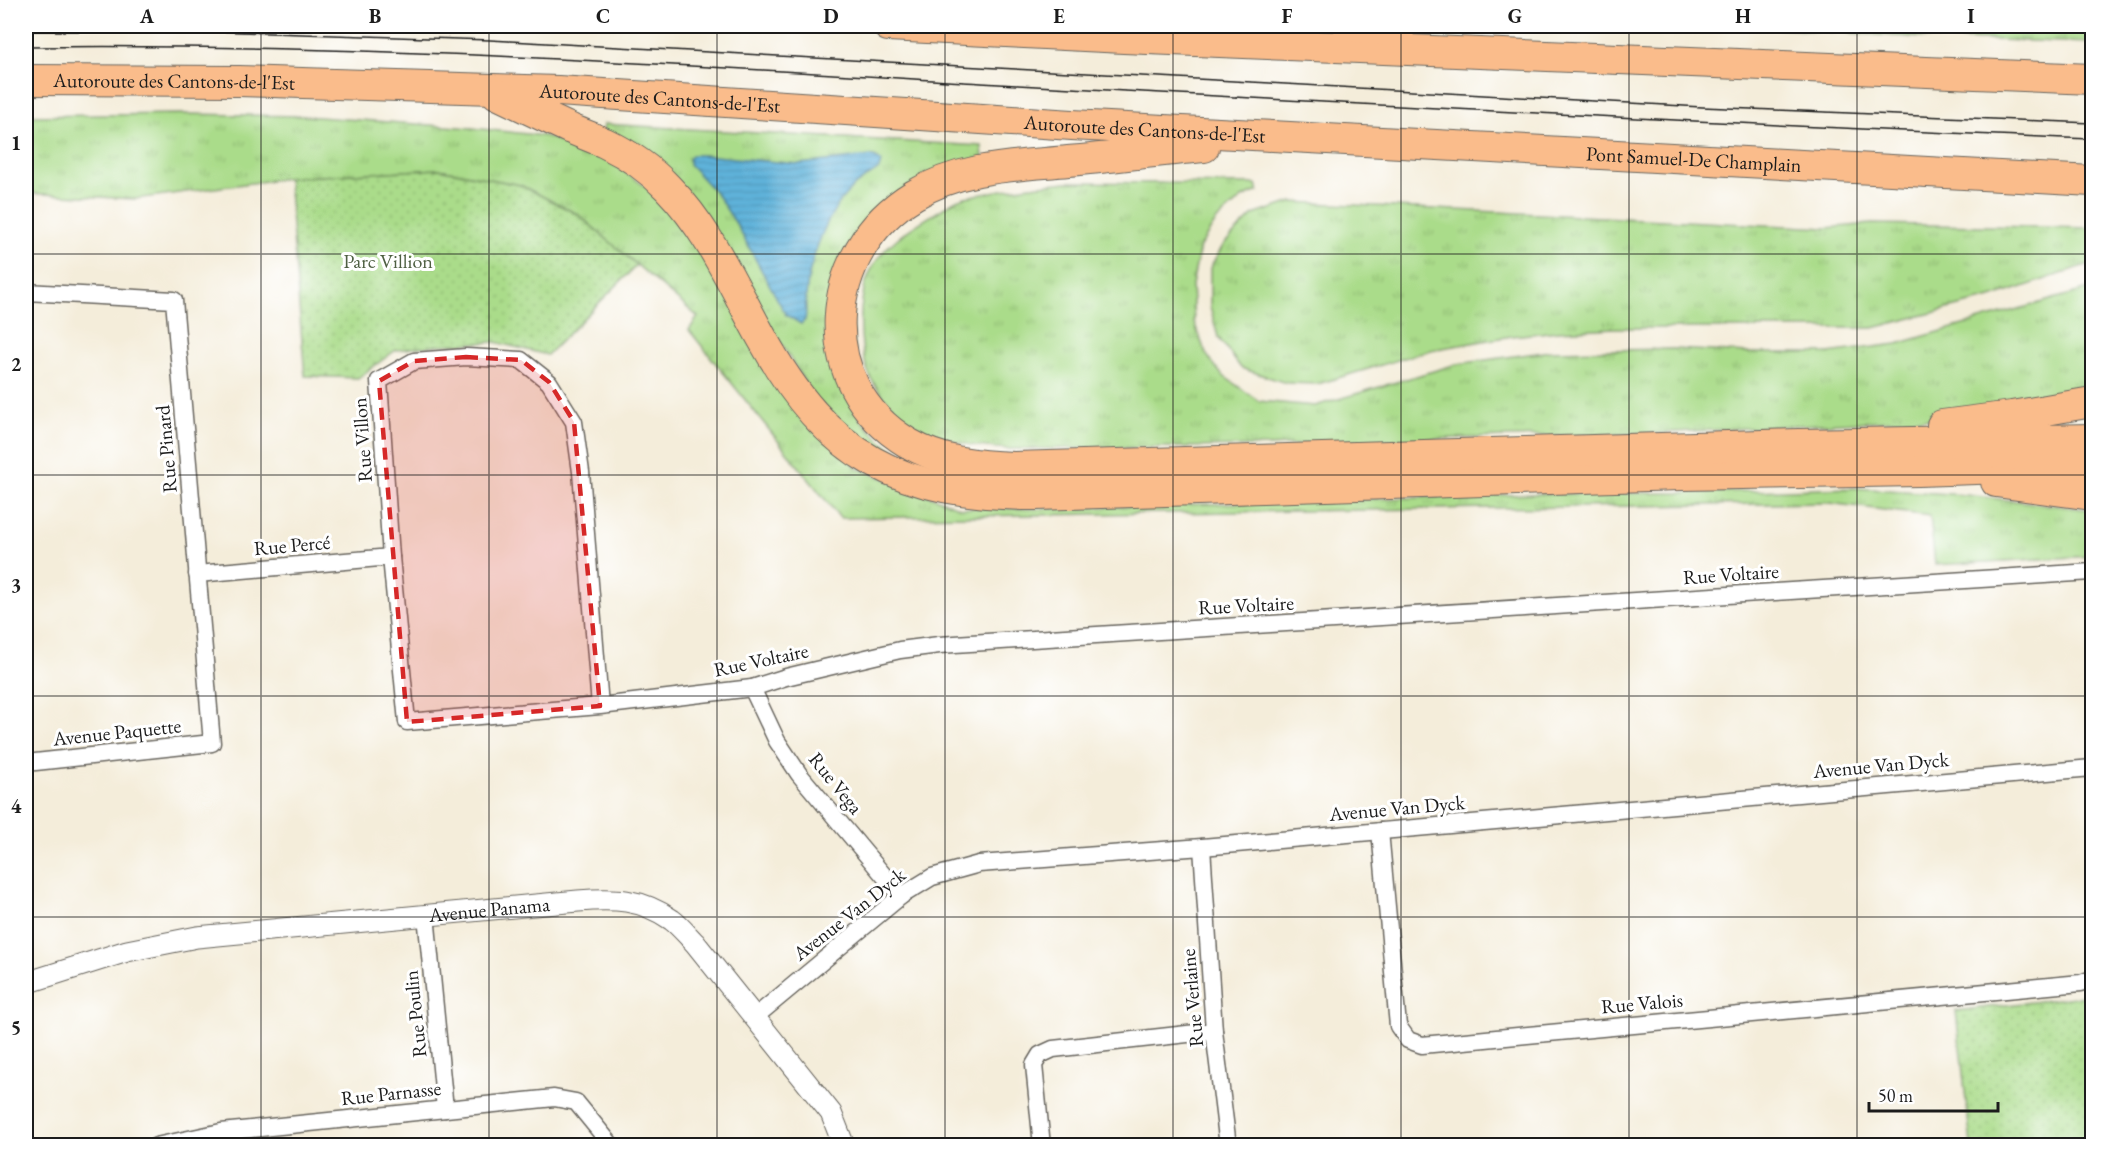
<svg xmlns="http://www.w3.org/2000/svg" width="2118" height="1171" viewBox="0 0 2118 1171" font-family="'EB Garamond',serif">
<style>
.grass{fill:url(#grass-tufts);stroke:#637c53;stroke-width:1.5}
.park{fill:url(#park-dots);stroke:#637c53;stroke-width:1.5}
.water{fill:url(#water-rules);stroke:#3d677b;stroke-width:1.5}
.lines{fill:none;stroke-linecap:round;stroke-linejoin:round}
.minor-casing{stroke:#68655e;stroke-width:19}
.tertiary-casing{stroke:#68655e;stroke-width:23}
.motorway-casing{stroke:#68655e;stroke-width:32}
.minor{stroke:#fff;stroke-width:16}
.tertiary{stroke:#fff;stroke-width:21}
.motorway{stroke:#fabc8b;stroke-width:30}
.tram{stroke:#1c1c1c;stroke-width:1.5}
.marked{fill:#d62828;fill-opacity:0.2;stroke:#d62828;stroke-width:4.5;stroke-dasharray:12 8;stroke-linejoin:round}
.grid{fill:none;stroke:#1c1c1c;stroke-width:1.5;stroke-opacity:0.55}
.labels{text-anchor:middle;dominant-baseline:central;stroke-width:6;stroke-linejoin:round;paint-order:stroke}
.street-label{font-size:20px;fill:#1c1c1c;stroke:#fff}
.park-label{font-size:20px;fill:#4e5f42;stroke:#fff}
.neatline{fill:none;stroke:#1c1c1c;stroke-width:2}
.grid-label{font-size:20px;text-anchor:middle;font-weight:bold;fill:#1c1c1c}
</style>
<defs>
<pattern id="grass-tufts" width="24" height="20" patternUnits="userSpaceOnUse" patternTransform="scale(1.5)"><rect width="24" height="20" fill="#aadc8a"/><path d="M3 7l-1-3M5 7V3M7 7l1-3M15 17l-1-3M17 17v-4M19 17l1-3" fill="none" stroke="#92bc76"/></pattern>
<pattern id="park-dots" width="8" height="8" patternUnits="userSpaceOnUse" patternTransform="scale(1.5)"><rect width="8" height="8" fill="#aadc8a"/><path d="M2 2h.1M6 6h.1" fill="none" stroke="#92bc76" stroke-width="1.8" stroke-linecap="round"/></pattern>
<pattern id="water-rules" width="6" height="5" patternUnits="userSpaceOnUse" patternTransform="scale(1.5)"><rect width="6" height="5" fill="#5eb2da"/><path d="M0 2.5h6" fill="none" stroke="#5198ba"/></pattern>
</defs>
<rect width="100%" height="100%" fill="#fff"/>
<filter id="ink" filterUnits="userSpaceOnUse"><feTurbulence type="fractalNoise" baseFrequency=".0167" numOctaves="2"/><feDisplacementMap in="SourceGraphic" scale="12" xChannelSelector="R" yChannelSelector="G"/><feConvolveMatrix kernelMatrix="1 2 1 2 8 2 1 2 1" color-interpolation-filters="sRGB"/></filter>
<filter id="wash" filterUnits="userSpaceOnUse"><feTurbulence type="fractalNoise" baseFrequency=".008" numOctaves="4" result="noise"/><feDisplacementMap in="SourceGraphic" scale="24" xChannelSelector="R" yChannelSelector="G"/><feGaussianBlur stdDeviation="1.35" result="paint"/><feColorMatrix in="noise" values="0 0 0 0 0 0 0 0 0 0 0 0 0 0 0 0 0 1.4 0 .05"/><feComposite in="paint" operator="in"/></filter>
<g filter="url(#wash)">
<rect width="100%" height="100%" fill="#f4edda"/>
<!-- grass -->
<g class="grass">
<path d="M1747,26H2092V43L1930,38Z"/>
<path d="M183,114L304,116L472,128L545,136L605,158L649,189L690,230L856,468L961,508L1045,509L1538,494L1678,493L1855,488L1966,495L2092,510V556L1935,565L1930,516L1829,503L840,518L689,330L698,317L577,214L520,185L439,169L288,178L135,199L26,193V116Z"/>
<path d="M604,124L982,146L983,159L847,248L860,419L880,440L899,454L895,464L869,449L813,396L747,287L603,131Z"/>
<path d="M1067,182L1256,184L1258,191L1242,198L1216,221L1200,246L1192,285L1194,322L1206,354L1222,375L1259,401L1315,406L1457,364L1551,351L1674,349L1748,353H1828L1897,344L2092,288V387L2018,404L1936,418L1637,434L1423,439L1268,446L1010,449C975,447 935,442 906,419C894,409 881,395 873,382C858,357 857,301 869,274C882,244 912,227 939,211C945,207 952,202 959,199C966,196 974,196 981,194C1010,188 1038,185 1067,182Z"/>
<path d="M1292,202L1826,228L1872,224L2092,228V263L1991,298L1873,328H1614L1558,331L1512,336L1431,350L1318,384L1286,383L1241,368L1218,337L1210,307V268L1224,244L1253,215Z"/>
</g>
<!-- park -->
<g class="park">
<path d="M439,169L520,185L577,214L637,265L547,355L495,342L441,345L396,350L358,378L305,376L288,178Z"/>
<path d="M2092,995V1145H1971L1956,1011Z"/>
</g>
<!-- water -->
<path class="water" d="M692,155H703L799,164L871,156L878,159L881,162L879,169C869,176 858,182 849,191C826,214 808,264 806,297C805,305 807,312 805,320L801,324L786,315L735,222L715,192L689,164V159Z"/>
</g>
<g filter="url(#ink)">
<g class="lines">
<defs>
<g id="minor">
<path d="M26,292L174,300L212,743L26,763"/>
<path d="M197,574L391,557"/>
<path d="M752,688L777,741L799,774L901,896"/>
<path d="M600,706L581,472L574,422L549,382L521,360L466,357L414,361L379,381L391,557L407,722L600,706L752,688L786,677L900,650L939,645L2092,572"/>
<path d="M1380,831L1398,1026L1408,1040L1422,1045L2081,983L2092,979"/>
<path d="M1202,847L1214,1031L1228,1146"/>
<path d="M426,915L445,1109"/>
<path d="M755,1017L901,896L932,877L979,864L1202,847L2092,768"/>
<path d="M156,1146L221,1132L554,1098L576,1102L612,1146"/>
<path d="M1042,1146L1034,1065L1040,1055L1053,1049L1214,1031"/>
</g>
<g id="tertiary">
<path id="s1" d="M26,983L127,951L197,937L578,901C613,898 641,898 672,920C680,926 688,936 695,943L831,1113L844,1146"/>
</g>
<g id="motorway">
<path d="M888,26L1124,38L2092,79"/>
<path d="M1348,26L1399,32"/>
<path id="s2" d="M26,80L239,81L558,91L1072,125L2092,181"/>
<path d="M497,94C522,106 547,118 571,129C583,134 594,138 605,143C628,154 650,169 668,188C710,231 733,286 762,338C828,458 900,495 1036,495L1681,475L1919,471L2092,465"/>
<path d="M1204,147C1159,151 1114,157 1068,161C1015,166 962,166 914,195C821,251 811,385 908,443C940,462 978,466 1014,467L1799,444L2092,439"/>
<path d="M1942,425L2012,416L2092,402"/>
<path d="M1996,482L2092,495"/>
</g>
</defs>
<!-- minor casing -->
<use href="#minor" class="minor-casing"/>
<!-- tertiary casing -->
<use href="#tertiary" class="tertiary-casing"/>
<!-- motorway casing -->
<use href="#motorway" class="motorway-casing"/>
<!-- minor -->
<use href="#minor" class="minor"/>
<!-- tertiary -->
<use href="#tertiary" class="tertiary"/>
<!-- motorway -->
<use href="#motorway" class="motorway"/>
<!-- tram -->
<g class="tram">
<path d="M26,31H212L490,40L1702,107L2092,123"/>
<path d="M26,47C345,43 663,64 981,83C1352,104 1722,124 2092,139"/>
</g>
</g>
</g>
<!-- marked area -->
<path class="marked" d="M466,357L521,360L549,382L574,422L600,706L407,722L379,381L414,361Z"/>
<!-- grid -->
<path class="grid" d="M261,26V1146M489,26V1146M717,26V1146M945,26V1146M1173,26V1146M1401,26V1146M1629,26V1146M1857,26V1146M26,254H2092M26,475H2092M26,696H2092M26,917H2092"/>
<g class="labels">
<!-- street labels -->
<g class="street-label">
<text stroke="none"><textPath href="#s2" startOffset="148">Autoroute des Cantons-de-l'Est</textPath></text>
<text stroke="none"><textPath href="#s2" startOffset="634">Autoroute des Cantons-de-l'Est</textPath></text>
<text stroke="none"><textPath href="#s2" startOffset="1120">Autoroute des Cantons-de-l'Est</textPath></text>
<text stroke="none"><textPath href="#s2" startOffset="1670">Pont Samuel-De Champlain</textPath></text>
<text transform="translate(362 440) rotate(-94)">Rue Villon</text>
<text transform="translate(166 449) rotate(-95)">Rue Pinard</text>
<text transform="translate(292 545) rotate(-5)">Rue Percé</text>
<text transform="translate(1731 574) rotate(-4)">Rue Voltaire</text>
<text transform="translate(1246 605) rotate(-3)">Rue Voltaire</text>
<text transform="translate(761 660) rotate(-12)">Rue Voltaire</text>
<text transform="translate(117 732) rotate(-6)">Avenue Paquette</text>
<text transform="translate(1881 765) rotate(-5)">Avenue Van Dyck</text>
<text transform="translate(836 783) rotate(51)">Rue Vega</text>
<text transform="translate(1397 808) rotate(-5)">Avenue Van Dyck</text>
<text stroke="none"><textPath href="#s1" startOffset="471">Avenue Panama</textPath></text>
<text transform="translate(849 914) rotate(-38)">Avenue Van Dyck</text>
<text transform="translate(1192 998) rotate(-95)">Rue Verlaine</text>
<text transform="translate(1642 1003) rotate(-5)">Rue Valois</text>
<text transform="translate(415 1014) rotate(-96)">Rue Poulin</text>
<text transform="translate(391 1093) rotate(-6)">Rue Parnasse</text>
</g>
<!-- park labels -->
<g class="park-label">
<text x="388" y="261">Parc Villion</text>
</g>
</g>
<!-- margin -->
<rect width="2118" height="1171" fill="none" stroke="#fff" stroke-width="66"/>
<!-- scale -->
<path d="M1869 1102v9h129v-9" fill="none" stroke="#1c1c1c" stroke-width="3"/>
<text x="1878" y="1102" font-size="18" fill="#1c1c1c" stroke="#ffffff" stroke-width="4.5" paint-order="stroke">50 m</text>
<rect x="33" y="33" width="2052" height="1105" class="neatline"/>
<g class="grid-label">
<text x="147" y="23">A</text>
<text x="375" y="23">B</text>
<text x="603" y="23">C</text>
<text x="831" y="23">D</text>
<text x="1059" y="23">E</text>
<text x="1287" y="23">F</text>
<text x="1515" y="23">G</text>
<text x="1743" y="23">H</text>
<text x="1971" y="23">I</text>
<text x="16" y="150">1</text>
<text x="16" y="371">2</text>
<text x="16" y="592">3</text>
<text x="16" y="813">4</text>
<text x="16" y="1034">5</text>
</g>
</svg>
